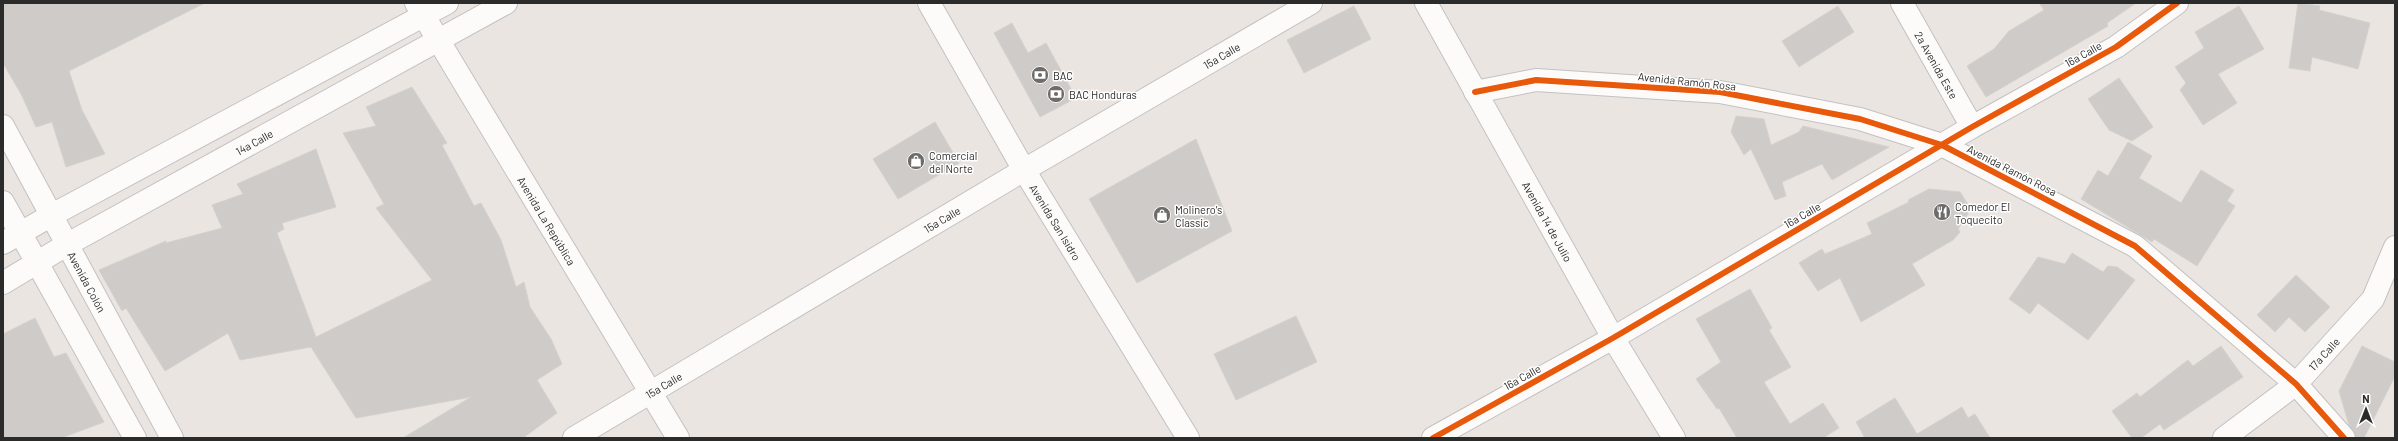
<svg xmlns="http://www.w3.org/2000/svg" width="2398" height="441" viewBox="0 0 2398 441" font-family="Barlow,sans-serif">
<style>
.building{fill:#cfcbc8;stroke:#d5d1cd}
.lines{fill:none;stroke-linecap:round;stroke-linejoin:round}
.street-casing{stroke:#c3c1c2;stroke-width:24}
.secondary-casing{stroke:#c3c1c2;stroke-width:24}
.street{stroke:#fcfbfa;stroke-width:22}
.secondary{stroke:#fcfbfa;stroke-width:22}
.cycleway-casing{stroke:#fff;stroke-width:8}
.cycleway{stroke:#e8590c;stroke-width:6}
.labels{text-anchor:middle;dominant-baseline:central;stroke-width:3;stroke-linejoin:round;paint-order:stroke}
.street-label{font-size:11px;fill:#2b2b2b;stroke:#fff}
.poi-label{font-size:11px;fill:#2b2b2b;stroke:#fff;text-anchor:start}
</style>
<rect width="100%" height="100%" fill="#eae5e1"/>
<!-- building -->
<g class="building">
<path d="M3,3H205L69,71L82,110L105,154L66,167L52,122L36,127L21,94L3,63Z"/>
<path d="M2039,3H2136L2107,23L2108,26L1986,97L1967,66L1994,49L2009,31L2044,10Z"/>
<path d="M2298,3L2320,6L2319,10L2370,23L2358,69L2312,57L2310,71L2289,68Z"/>
<path d="M1354,6L1371,39L1304,73L1287,40Z"/>
<path d="M1838,6L1854,32L1799,67L1782,41Z"/>
<path d="M2239,6L2264,49L2218,74L2237,103L2203,125L2180,90L2186,83L2175,67L2204,48L2195,32Z"/>
<path d="M1012,23L1028,53L1046,43L1076,98L1040,117L994,33Z"/>
<path d="M2119,78L2153,127L2132,141L2109,130L2088,99Z"/>
<path d="M412,87L447,143L442,145L474,206L481,203L501,240L516,287L524,282L530,307L551,339L562,364L537,380L557,413L523,438H403L471,397L356,418L311,347L240,360L228,333L165,371L126,308L122,311L99,270L166,241V243L222,228L212,205L243,194L237,184L316,149L336,207L282,223L284,229L277,233L316,337L432,280L376,208L384,204L343,133L376,126L366,107Z"/>
<path d="M1736,116L1764,119L1771,145L1799,132L1803,126L1889,147L1832,180L1822,164L1782,182L1786,196L1775,200L1751,149L1744,155L1731,132Z"/>
<path d="M935,122L959,163L898,199L873,159Z"/>
<path d="M1196,139L1232,231L1137,283L1089,199Z"/>
<path d="M2128,142L2152,156L2139,178L2181,203L2201,170L2234,190L2227,201L2235,206L2197,266L2154,239L2152,242L2081,199L2098,170L2108,176Z"/>
<path d="M1929,189L1960,192L1971,209L1958,229L1960,232L1953,240L1912,264L1925,285L1861,322L1840,278L1818,291L1799,263L1822,249L1825,254L1872,234L1867,223L1909,202L1908,200Z"/>
<path d="M2072,253L2103,272L2108,266L2117,267L2135,280L2088,340L2038,303L2030,314L2009,299L2038,257L2065,264Z"/>
<path d="M2296,275L2330,307L2305,332L2289,317L2275,332L2257,315Z"/>
<path d="M1750,289L1772,328L1769,330L1791,367L1764,382L1790,424L1823,403L1839,428L1823,438H1737L1719,408L1717,409L1696,379L1721,362L1696,319Z"/>
<path d="M1296,316L1317,362L1236,400L1214,354Z"/>
<path d="M35,318L54,357L66,353L104,422L61,438H3V334Z"/>
<path d="M2221,346L2243,377L2164,430L2160,424L2141,438H2132L2112,411L2137,393L2140,397L2188,360L2193,366Z"/>
<path d="M2362,346L2395,362V376L2364,438H2356L2349,425L2339,391Z"/>
<path d="M1895,398L1917,434L1962,407L1968,418L1975,414L1990,438H1865L1856,422Z"/>
</g>
<g class="lines">
<defs>
<g id="street">
<path id="s1" d="M416,3L678,438"/>
<path id="s2" d="M1902,3L1972,127"/>
<path d="M1475,92L1536,80L1720,92L1860,119L1942,145L2135,246L2296,384L2344,438"/>
<path id="s3" d="M3,126L172,438"/>
<path d="M3,202L135,438"/>
<path d="M3,243L52,215L447,3"/>
<path id="s4" d="M3,283L68,244L506,3"/>
<path id="s5" d="M574,438L1024,170L1311,3"/>
<path d="M1433,438L1613,338L1972,127L2116,47L2177,3"/>
<path id="s6" d="M2224,438L2296,384L2373,299L2395,247"/>
</g>
<g id="secondary">
<path id="s7" d="M929,3L1024,170L1188,438"/>
<path id="s8" d="M1426,3L1613,338L1674,438"/>
</g>
</defs>
<!-- street casing -->
<use href="#street" class="street-casing"/>
<!-- secondary casing -->
<use href="#secondary" class="secondary-casing"/>
<!-- street -->
<use href="#street" class="street"/>
<!-- secondary -->
<use href="#secondary" class="secondary"/>
<defs>
<g id="cycleway">
<path d="M1475,92L1536,80L1720,92L1860,119L1942,145L2135,246L2296,384L2344,438"/>
<path d="M1433,438L1613,338L1972,127L2116,47L2177,3"/>
</g>
</defs>
<!-- cycleway casing -->
<use href="#cycleway" class="cycleway-casing"/>
<!-- cycleway -->
<use href="#cycleway" class="cycleway"/>
</g>
<!-- icons -->
<defs>
<symbol id="bank-disc" viewBox="-11 -11 22 22"><circle r="9.5" fill="#6e6c6b" stroke="#fff"/><path d="M-6-4H6V4H-6ZM0-2.3a2.3 2.3 0 1 0 0 4.6a2.3 2.3 0 1 0 0-4.6Z" fill="#fff"/></symbol>
<symbol id="shop-disc" viewBox="-11 -11 22 22"><circle r="9.5" fill="#6e6c6b" stroke="#fff"/><path d="M-5-2.5h2.3a2.7 3.5 0 0 1 5.4 0H5L5.5 6h-11ZM-1.5-2.5h3a1.5 2.3 0 0 0-3 0Z" fill="#fff"/></symbol>
<symbol id="restaurant-disc" viewBox="-11 -11 22 22"><circle r="9.5" fill="#6e6c6b" stroke="#fff"/><path d="M-5-6h1v4h1v-4h1v4h1v-4h1v5L-1.5 .5V6h-2V.5L-5-1ZM5-6V6H3V1.5H1.5Q1.5-4 5-6Z" fill="#fff"/></symbol>
</defs>
<g fill-rule="evenodd">
<use href="#bank-disc" x="1030" y="65" width="20" height="20"/>
<use href="#bank-disc" x="1046" y="84" width="20" height="20"/>
<use href="#shop-disc" x="906" y="151" width="20" height="20"/>
<use href="#restaurant-disc" x="1932" y="202" width="20" height="20"/>
<use href="#shop-disc" x="1152" y="205" width="20" height="20"/>
</g>
<g class="labels">
<!-- street labels -->
<g class="street-label">
<text transform="translate(2083 54) rotate(-29)">16a Calle</text>
<text stroke="none"><textPath href="#s5" startOffset="752">15a Calle</textPath></text>
<text stroke="none"><textPath href="#s2" startOffset="71">2a Avenida Este</textPath></text>
<text transform="translate(1687 81) rotate(6)">Avenida Ramón Rosa</text>
<text stroke="none"><textPath href="#s4" startOffset="288">14a Calle</textPath></text>
<text transform="translate(2012 170) rotate(27)">Avenida Ramón Rosa</text>
<text transform="translate(1802 215) rotate(-30)">16a Calle</text>
<text stroke="none"><textPath href="#s5" startOffset="428">15a Calle</textPath></text>
<text stroke="none"><textPath href="#s1" startOffset="254">Avenida La República</textPath></text>
<text stroke="none"><textPath href="#s7" startOffset="253">Avenida San Isidro</textPath></text>
<text stroke="none"><textPath href="#s8" startOffset="250">Avenida 14 de Julio</textPath></text>
<text stroke="none"><textPath href="#s3" startOffset="177">Avenida Colón</textPath></text>
<text stroke="none"><textPath href="#s6" startOffset="131">17a Calle</textPath></text>
<text transform="translate(1522 377) rotate(-29)">16a Calle</text>
<text stroke="none"><textPath href="#s5" startOffset="104">15a Calle</textPath></text>
</g>
<!-- poi labels -->
<g class="poi-label">
<text x="1053" y="75">BAC</text>
<text x="1069" y="94">BAC Honduras</text>
<text x="929" y="155">Comercial<tspan x="929" dy="13">del Norte</tspan></text>
<text x="1955" y="206">Comedor El<tspan x="1955" dy="13">Toquecito</tspan></text>
<text x="1175" y="209">Molinero's<tspan x="1175" dy="13">Classic</tspan></text>
</g>
</g>
<!-- border -->
<rect width="2398" height="441" fill="none" stroke="#2b2b2b" stroke-width="8"/>
<!-- north arrow -->
<g transform="translate(2366 409)" stroke="#ffffff" stroke-width="3" paint-order="stroke">
<path d="M0-3L7 15L0 10L-7 15Z" fill="#2b2b2b"/>
<text y="-6" font-size="11" font-weight="bold" text-anchor="middle" fill="#2b2b2b">N</text>
</g>
</svg>
